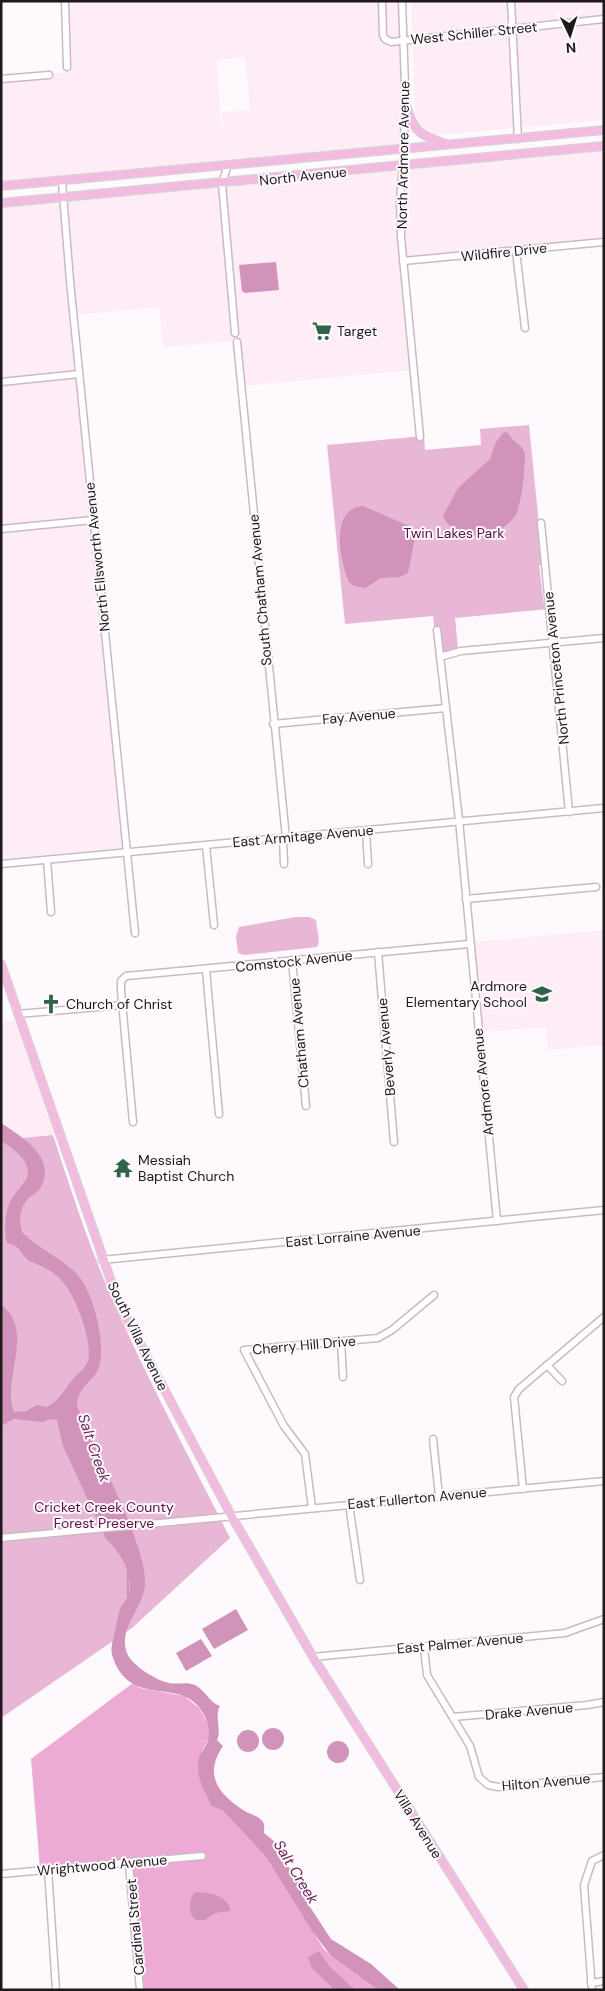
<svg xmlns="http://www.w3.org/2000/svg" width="605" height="1991" viewBox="0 0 605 1991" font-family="'DM Sans',sans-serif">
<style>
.built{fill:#feedf7;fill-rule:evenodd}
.green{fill:#e7b7d5}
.forest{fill:#ecaad4}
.water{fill:#d293bb}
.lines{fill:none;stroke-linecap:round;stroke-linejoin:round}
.stream{stroke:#d293bb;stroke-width:2}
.minor-casing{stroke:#ccb9c4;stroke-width:9}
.major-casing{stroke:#d7d5d6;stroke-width:10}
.minor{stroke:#fff;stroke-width:6}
.major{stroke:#f1bcdf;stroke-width:8}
.labels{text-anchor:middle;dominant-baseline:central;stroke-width:4;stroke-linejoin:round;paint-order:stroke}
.street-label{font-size:14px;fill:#1f181c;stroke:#fdf9fc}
.poi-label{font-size:14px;fill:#1f181c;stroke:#fdf9fc;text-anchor:start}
.park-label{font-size:14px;fill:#5a0f47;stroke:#fdf9fc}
.water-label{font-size:15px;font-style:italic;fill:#70255a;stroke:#fdf9fc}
</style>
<rect width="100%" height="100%" fill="#fdf9fc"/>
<!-- built -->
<g class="built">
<path d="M65,1H399L402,148L1,185V78L66,72ZM245,57L250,110L222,112V135L217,60Z"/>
<path d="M411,1H604V120L437,135L424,129L417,122L415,112Z"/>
<path d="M604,149V240L405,259L402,200L406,169Z"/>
<path d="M401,170L399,194L413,370L242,386L238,341L163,347L159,307L75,315L66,201Z"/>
<path d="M62,201L124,848L1,859V204Z"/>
<path d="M604,930V1045L548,1050L546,1027L484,1032L475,942Z"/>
<path d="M19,1020L59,1134L24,1138L1,1123V1022Z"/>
</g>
<!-- green -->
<g class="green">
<path d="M529,425L543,565H539L544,605H548V609L455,618L458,649L437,655L433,616L345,624L327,445L424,436L425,450L481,445L480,429Z"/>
<path d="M296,917H309L316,920L319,942L317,947L244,955L238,953L236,936L239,927Z"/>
<path d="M53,1135C69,1184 85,1234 105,1282C142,1370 188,1454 230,1538L132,1628L1,1718V1140Z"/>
</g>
<!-- forest -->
<path class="forest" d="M133,1683L140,1688L184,1696L199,1708L209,1725L210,1735L202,1752L200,1780L208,1799L222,1810L266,1857L323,1948L331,1956L378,1990H142L133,1871L125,1862L109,1860L40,1868L31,1759Z"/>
<!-- water -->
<g class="water">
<path d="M276,262L279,290L245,293L242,291L239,265Z"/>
<path d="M504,432L508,433C512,441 519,443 523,449C527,456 524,464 524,472C524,479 520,510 515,516C501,535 471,545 452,528C448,524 445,522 443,516L458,488L490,459L496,442Z"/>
<path d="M363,506L409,526L415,537L408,573L400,577L381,578L365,588L354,586L349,582C340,562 329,508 363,506Z"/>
<path d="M1,1123C24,1138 59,1159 39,1190C36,1194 30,1196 27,1200C19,1209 19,1222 22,1232C38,1248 59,1257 75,1272C93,1289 105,1340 100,1363C96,1383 78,1383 77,1406C94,1447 115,1486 131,1527C137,1545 145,1563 145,1582C146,1606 117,1627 127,1653C132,1666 156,1680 169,1683C178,1685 186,1681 195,1685C205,1690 210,1703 220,1706C214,1716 222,1729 217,1740L223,1746C204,1774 217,1793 243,1810C249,1814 258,1815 263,1822C265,1825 264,1829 264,1833L281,1847L287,1866L295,1873L308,1904L331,1939L371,1964L400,1990H378L331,1956L312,1931L266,1857L222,1810L212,1806C204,1792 195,1775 199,1758C200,1753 204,1750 206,1745C213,1731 207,1718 198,1706C176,1680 130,1706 113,1658C110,1650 112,1643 114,1636C116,1627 117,1618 120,1609C122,1604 128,1599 129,1593C134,1574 119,1550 106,1539L63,1446L57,1420L51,1419L42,1422L14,1419L1,1426V1305C36,1329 1,1381 14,1412L26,1411L37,1405L47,1407C60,1400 64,1390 73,1379C78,1373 85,1369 88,1361C93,1342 76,1296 62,1281C53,1270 42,1267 30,1261C19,1254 23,1247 7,1243C4,1232 5,1215 9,1204C13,1195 20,1188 25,1181C36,1164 13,1148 1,1141Z"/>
<path d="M236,1609L248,1630L214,1649L202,1629Z"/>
<path d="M201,1639L212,1656L186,1671L176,1653Z"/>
<circle cx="273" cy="1739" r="11"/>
<circle cx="248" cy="1741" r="11"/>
<circle cx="338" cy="1752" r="11"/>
<path d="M194,1893C206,1891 228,1896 230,1909L229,1911L215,1913L205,1920H196C188,1914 188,1901 194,1893Z"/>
<path d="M319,1951L330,1967L355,1990H335L312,1968L308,1957Z"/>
</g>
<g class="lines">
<!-- stream -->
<path class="stream" d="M128,1571V1596"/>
<defs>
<g id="minor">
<path d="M65,1L67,67"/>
<path d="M382,1L383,35L385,39L391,42L604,19"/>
<path d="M402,1L405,86L404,150L400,201L401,237L420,437"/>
<path d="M511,1L518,139"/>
<path d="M1,79L49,75"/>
<path d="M227,167L222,184L235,333"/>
<path d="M62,182L70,281L135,933"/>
<path d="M516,251L525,328"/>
<path d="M403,261L604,242"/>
<path d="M237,342L286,838"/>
<path d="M1,382L79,374"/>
<path d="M541,523L569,812"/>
<path d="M1,529L93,520"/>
<path d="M437,630L459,820L497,1221"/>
<path d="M440,657L461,651L604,638"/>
<path d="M273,724L446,708"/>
<path d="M366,831L368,864"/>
<path d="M283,838L284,864"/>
<path d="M206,846L214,925"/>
<path d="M47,860L51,912"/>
<path d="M1,864L604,808"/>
<path d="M466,899L596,887"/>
<path d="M378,952L394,1142"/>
<path d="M292,960L306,1106"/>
<path d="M206,970L219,1114"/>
<path d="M18,1014L122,1005"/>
<path d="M133,1122L121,991V981L126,976L469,944"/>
<path d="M102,1260L604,1210"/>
<path d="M341,1342L343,1377"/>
<path d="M547,1365L562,1381"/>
<path d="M433,1439L439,1496"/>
<path d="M523,1489L514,1397L519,1389L604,1317"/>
<path d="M349,1504L360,1580"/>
<path d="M312,1508L305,1454L284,1426L244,1350L378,1338L392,1330L434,1295"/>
<path d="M1,1538L604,1481"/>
<path d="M424,1647L427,1675L470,1746L479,1777L488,1785L498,1787L604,1777"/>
<path d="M313,1657L565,1633L604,1619"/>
<path d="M453,1717L587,1705L604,1702"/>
<path d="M129,1864L140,1990"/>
<path d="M48,1869L56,1990"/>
<path d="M1,1874L202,1856"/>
<path d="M591,1983L604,1981"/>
<path d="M592,1990L584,1885L592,1861L604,1855"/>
</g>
<g id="major">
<path d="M405,101C413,131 417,134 446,144"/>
<path d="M1,186L604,130"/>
<path d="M1,203L604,146"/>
<path d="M1,964L119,1304L231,1515L313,1657L524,1990"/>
</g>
</defs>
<!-- minor casing -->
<use href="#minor" class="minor-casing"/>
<!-- major casing -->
<use href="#major" class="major-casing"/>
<!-- minor -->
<use href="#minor" class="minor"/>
<!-- major -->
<use href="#major" class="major"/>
</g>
<!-- icons -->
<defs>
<symbol id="supermarket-bare" viewBox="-9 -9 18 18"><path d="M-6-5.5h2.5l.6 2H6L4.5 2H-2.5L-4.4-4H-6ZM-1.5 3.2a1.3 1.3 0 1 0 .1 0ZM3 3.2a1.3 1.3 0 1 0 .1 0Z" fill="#2d6349" stroke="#fdf9fc" stroke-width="2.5" paint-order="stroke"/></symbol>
<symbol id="school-bare" viewBox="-9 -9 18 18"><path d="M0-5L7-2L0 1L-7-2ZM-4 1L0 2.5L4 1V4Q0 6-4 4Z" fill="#2d6349" stroke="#fdf9fc" stroke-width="2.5" paint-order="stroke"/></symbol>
<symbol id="church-bare" viewBox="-9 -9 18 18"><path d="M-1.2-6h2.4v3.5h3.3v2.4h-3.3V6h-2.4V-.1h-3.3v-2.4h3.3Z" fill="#2d6349" stroke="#fdf9fc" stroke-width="2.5" paint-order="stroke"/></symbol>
<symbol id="temple-bare" viewBox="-9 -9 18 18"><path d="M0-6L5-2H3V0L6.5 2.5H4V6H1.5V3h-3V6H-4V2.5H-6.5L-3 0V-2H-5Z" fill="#2d6349" stroke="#fdf9fc" stroke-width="2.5" paint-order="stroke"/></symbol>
</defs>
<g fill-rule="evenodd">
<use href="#supermarket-bare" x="308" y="317" width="28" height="28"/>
<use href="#school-bare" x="528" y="980" width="28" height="28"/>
<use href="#church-bare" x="37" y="990" width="28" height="28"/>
<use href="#temple-bare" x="109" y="1154" width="28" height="28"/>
</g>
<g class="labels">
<!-- street labels -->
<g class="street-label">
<text transform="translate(474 33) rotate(-6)">West Schiller Street</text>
<text transform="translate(403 155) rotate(-89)">North Ardmore Avenue</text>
<text transform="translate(303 176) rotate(-6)">North Avenue</text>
<text transform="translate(504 252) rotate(-6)">Wildfire Drive</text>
<text transform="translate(97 557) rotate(-96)">North Ellsworth Avenue</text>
<text transform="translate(260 590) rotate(-95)">South Chatham Avenue</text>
<text transform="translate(556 668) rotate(-96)">North Princeton Avenue</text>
<text transform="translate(359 716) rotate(-5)">Fay Avenue</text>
<text transform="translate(303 836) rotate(-5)">East Armitage Avenue</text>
<text transform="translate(294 961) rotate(-6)">Comstock Avenue</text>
<text transform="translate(299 1033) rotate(-95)">Chatham Avenue</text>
<text transform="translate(386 1047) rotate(-95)">Beverly Avenue</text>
<text transform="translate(483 1082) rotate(-96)">Ardmore Avenue</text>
<text transform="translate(353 1236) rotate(-5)">East Lorraine Avenue</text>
<text transform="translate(138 1336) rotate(64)">South Villa Avenue</text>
<text transform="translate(304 1345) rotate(-5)">Cherry Hill Drive</text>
<text transform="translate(417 1498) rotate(-5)">East Fullerton Avenue</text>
<text transform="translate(460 1643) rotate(-5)">East Palmer Avenue</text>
<text transform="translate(529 1711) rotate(-5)">Drake Avenue</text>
<text transform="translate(546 1782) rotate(-5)">Hilton Avenue</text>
<text transform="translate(418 1824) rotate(58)">Villa Avenue</text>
<text transform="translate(102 1865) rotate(-5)">Wrightwood Avenue</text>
<text transform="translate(135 1927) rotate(-95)">Cardinal Street</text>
</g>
<!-- poi labels -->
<g class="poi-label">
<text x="337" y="331">Target</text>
<text x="527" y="986" text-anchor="end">Ardmore<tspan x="527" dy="16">Elementary School</tspan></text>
<text x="66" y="1004">Church of Christ</text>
<text x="138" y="1160">Messiah<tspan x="138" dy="16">Baptist Church</tspan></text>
</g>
<!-- park labels -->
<g class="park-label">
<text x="454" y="533">Twin Lakes Park</text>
<text x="104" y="1507">Cricket Creek County<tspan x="104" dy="16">Forest Preserve</tspan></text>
</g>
<!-- water labels -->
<g class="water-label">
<text transform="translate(94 1448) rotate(71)">Salt Creek</text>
<text transform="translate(296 1872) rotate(59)">Salt Creek</text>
</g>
</g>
<!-- border -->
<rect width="605" height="1991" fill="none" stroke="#1f181c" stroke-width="5"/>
<!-- north arrow -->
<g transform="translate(570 35) rotate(176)" stroke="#fdf9fc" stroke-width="4" paint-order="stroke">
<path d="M0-4L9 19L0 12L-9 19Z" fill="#1f181c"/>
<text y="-8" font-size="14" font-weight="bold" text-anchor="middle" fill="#1f181c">N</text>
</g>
</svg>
